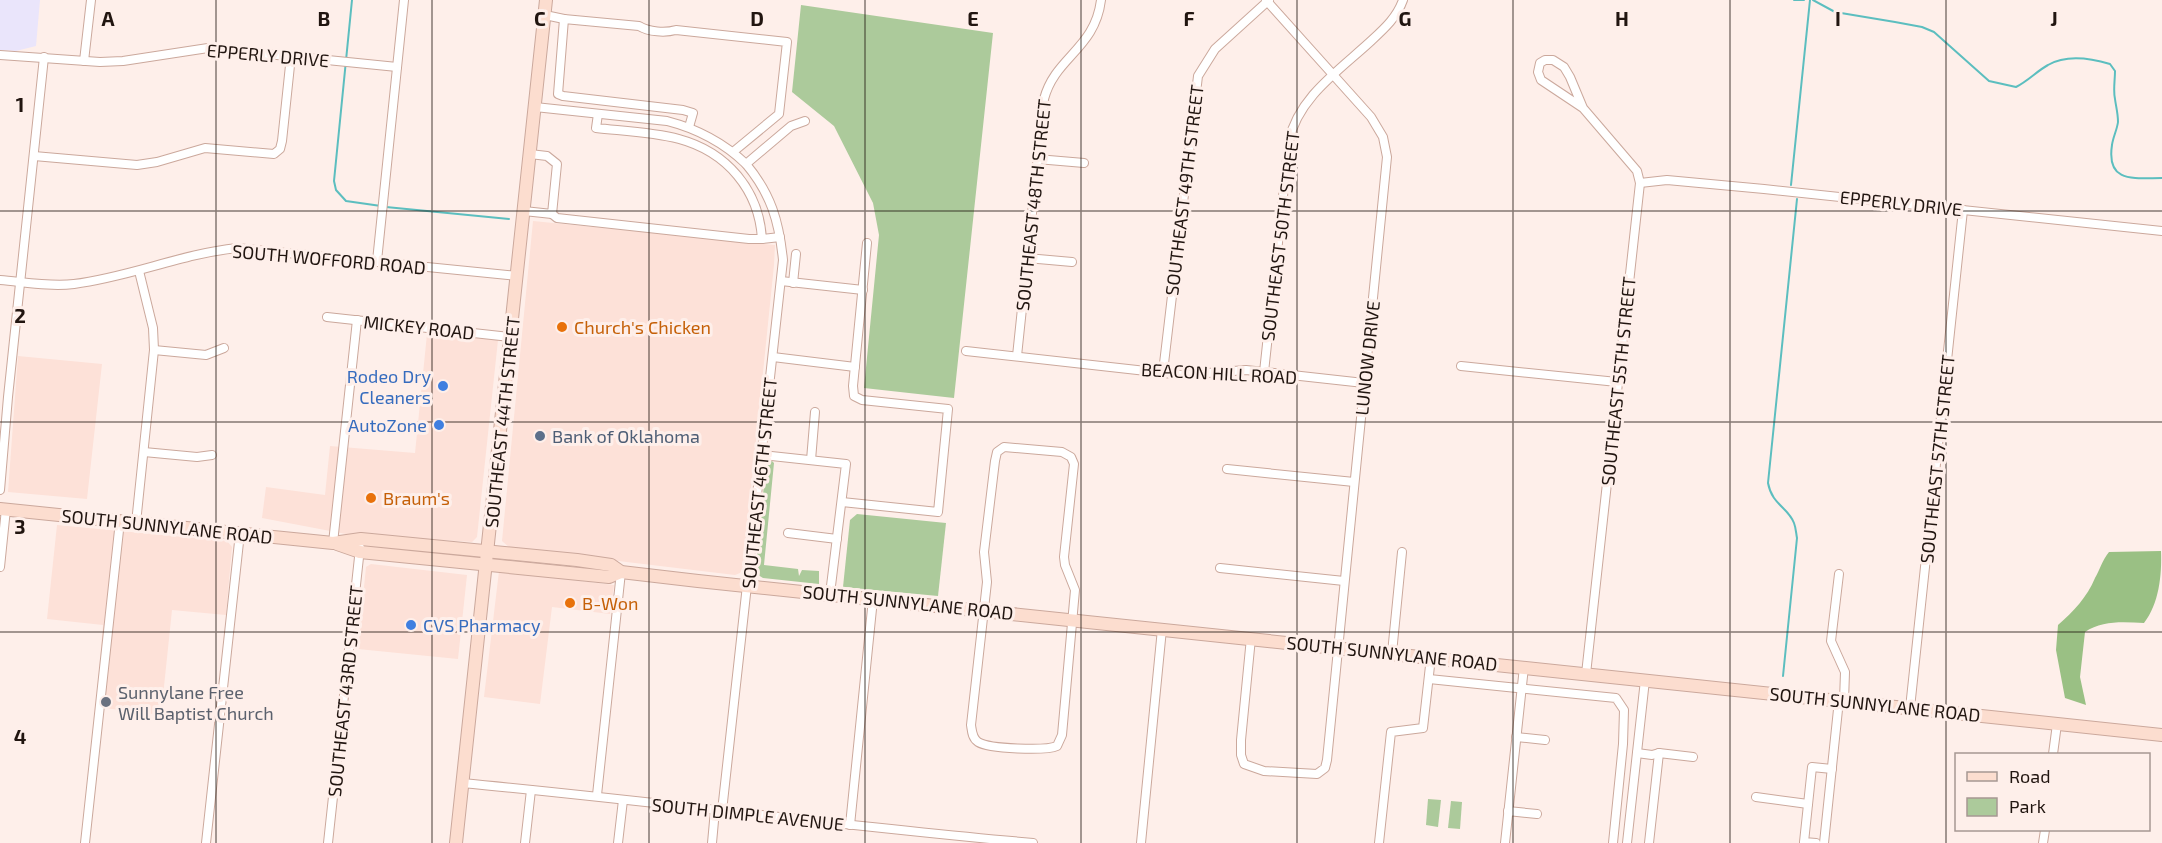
<svg xmlns="http://www.w3.org/2000/svg" width="2162" height="843" viewBox="0 0 2162 843" font-family="'Exo 2',sans-serif">
<style>
.built{fill:#fde1d8}
.education{fill:#eae5fb}
.green{fill:#acca9b}
.forest{fill:#9ac084}
.lines{fill:none;stroke-linecap:round;stroke-linejoin:round}
.stream{stroke:#5cbebf;stroke-width:2}
.minor-casing{stroke:#cba89c;stroke-width:10}
.secondary-casing{stroke:#cba89c;stroke-width:14}
.minor{stroke:#fff;stroke-width:8}
.secondary{stroke:#fcddcf;stroke-width:12}
.grid{fill:none;stroke:#211510;stroke-width:1.5;stroke-opacity:0.55}
.food-dot{fill:#e8710a;stroke:#feefea;stroke-width:2}
.shop-dot{fill:#3f7fe0;stroke:#feefea;stroke-width:2}
.service-dot{fill:#5c6f8a;stroke:#feefea;stroke-width:2}
.worship-dot{fill:#6b7280;stroke:#feefea;stroke-width:2}
.labels{text-anchor:middle;dominant-baseline:central;stroke-width:6;stroke-linejoin:round;paint-order:stroke}
.street-label{font-size:18px;fill:#211510;stroke:#feefea}
.food-label{font-size:18px;fill:#c56008;stroke:#feefea;text-anchor:start}
.shop-label{font-size:18px;fill:#366cbe;stroke:#feefea;text-anchor:end}
.service-label{font-size:18px;fill:#4e5e75;stroke:#feefea;text-anchor:start}
.worship-label{font-size:18px;fill:#5b616d;stroke:#feefea;text-anchor:start}
.grid-label{font-size:20px;text-anchor:middle;font-weight:bold;fill:#211510;stroke:#feefea;stroke-width:6;stroke-linejoin:round;paint-order:stroke}
</style>
<rect width="100%" height="100%" fill="#feefea"/>
<!-- built -->
<g class="built">
<path d="M533,221L775,245L774,265L743,567L740,573L735,575L510,548L502,541Z"/>
<path d="M427,334L498,340L477,537L472,542L346,534L262,518L266,487L325,495L330,446L415,453Z"/>
<path d="M18,356L102,364L87,499L8,492Z"/>
<path d="M57,525L227,541L232,547L226,615L172,610L161,715L96,707L103,625L47,619Z"/>
<path d="M371,564L467,575L458,659L358,649L366,567Z"/>
<path d="M499,571L614,585L610,614L552,607L540,704L484,697Z"/>
</g>
<!-- education -->
<path class="education" d="M0,0H40L36,46L16,51L0,50Z"/>
<!-- green -->
<g class="green">
<path d="M801,5L993,33L954,398L864,388L879,235L873,203L834,126L792,92Z"/>
<path d="M771,460L774,463L764,565L798,569L799,576L802,570L819,571V584L763,578L755,573L766,465H770Z"/>
<path d="M857,514L946,523L938,596L843,587L850,520Z"/>
<path d="M1428,799L1441,800L1438,827L1426,825Z"/>
<path d="M1451,801L1462,802L1460,829L1448,828Z"/>
</g>
<!-- forest -->
<path class="forest" d="M2161,551C2162,575 2159,604 2144,623C2124,622 2102,620 2085,632L2080,677L2086,705L2065,698L2056,650L2058,625C2074,611 2087,597 2095,578C2100,569 2102,561 2109,552Z"/>
<g class="lines">
<!-- stream -->
<g class="stream">
<path d="M352,0L334,181L336,190L346,201L381,206"/>
<path d="M1794,0H1804"/>
<path d="M1813,0L1835,12L1895,22L1922,27L1934,32L1989,81L2016,87C2028,81 2037,71 2048,65C2067,54 2090,58 2110,64L2115,71C2115,80 2113,91 2115,99C2116,107 2118,113 2118,122C2117,130 2113,137 2112,145C2106,184 2135,178 2162,178"/>
<path d="M1791,185L1810,0"/>
<path d="M386,207L509,219"/>
<path d="M1783,676L1797,538C1796,533 1796,528 1794,523C1788,507 1772,505 1768,483L1797,199"/>
</g>
<defs>
<g id="minor">
<path d="M545,15L564,19"/>
<path d="M0,55L100,62L123,61L208,48L397,67"/>
<path d="M84,61L91,0"/>
<path d="M535,107L667,121C698,129 723,142 746,164L791,126L805,121"/>
<path d="M1583,108L1541,80L1538,72L1540,63L1545,60H1553L1564,67L1570,77L1583,108L1637,171L1640,183L1586,674"/>
<path d="M598,114L596,128C624,131 653,132 679,139C727,152 759,190 762,239L780,237"/>
<path d="M689,127L693,113L683,110L563,96L558,94L564,19L639,26C649,32 665,33 676,30L787,42L779,114L733,152"/>
<path d="M34,156L137,165L157,162L205,148L274,154L280,149L282,141L291,56"/>
<path d="M1037,159L1084,163"/>
<path d="M1640,183L1667,180L1764,189L2162,231"/>
<path d="M524,211L552,214L557,164L547,156L530,154"/>
<path d="M552,214L557,218L749,239H762"/>
<path d="M1027,258L1072,262"/>
<path d="M377,261L404,0"/>
<path d="M0,280C24,282 50,287 74,284C130,277 181,254 237,248L517,276"/>
<path d="M781,281L863,290"/>
<path d="M793,283L796,254"/>
<path d="M327,317L510,337"/>
<path d="M154,350L206,355L224,348"/>
<path d="M966,351L1182,375L1246,370L1364,383"/>
<path d="M1017,356L1044,99C1055,57 1095,49 1101,0"/>
<path d="M773,357L855,367"/>
<path d="M1461,366L1617,382"/>
<path d="M1163,372L1198,76L1215,49L1269,0"/>
<path d="M1264,372L1289,141C1298,97 1341,69 1372,40C1385,28 1397,17 1403,0"/>
<path d="M1004,447L1062,452L1071,457L1074,464L1064,557L1065,565L1075,590L1062,735L1057,746C1046,751 989,749 978,742C972,738 972,731 971,725L987,582L984,552L995,461L997,452Z"/>
<path d="M144,452L197,457L212,455"/>
<path d="M762,455L846,464L830,594"/>
<path d="M811,460L815,412"/>
<path d="M1227,469L1354,482"/>
<path d="M0,490L8,397L44,57"/>
<path d="M842,502L938,512L948,409L862,400L854,396L853,386L867,243"/>
<path d="M136,523L154,350L153,328L139,271"/>
<path d="M788,533L837,539"/>
<path d="M333,543L357,320"/>
<path d="M0,567L6,509"/>
<path d="M1220,568L1344,581"/>
<path d="M1839,574L1831,641L1845,672L1844,701"/>
<path d="M1251,638L1241,740V755L1244,764L1264,771L1317,774L1325,768L1327,760L1387,157L1383,137L1371,117L1266,0"/>
<path d="M1392,653L1402,552"/>
<path d="M1429,679L1616,698L1624,710L1623,744L1613,843"/>
<path d="M1910,708L1963,210"/>
<path d="M1516,737L1545,740"/>
<path d="M1637,753L1652,755L1659,753"/>
<path d="M2053,754L2057,724"/>
<path d="M462,783C653,801 842,826 1033,843"/>
<path d="M597,795L621,572"/>
<path d="M1756,797L1808,804"/>
<path d="M722,811L783,260C779,221 771,194 746,164"/>
<path d="M1508,811L1537,814"/>
<path d="M850,825L873,599"/>
<path d="M85,843L120,521"/>
<path d="M206,843L240,533"/>
<path d="M328,843L360,548"/>
<path d="M525,843L531,790"/>
<path d="M618,843L623,800"/>
<path d="M712,843L715,810"/>
<path d="M1141,843L1162,629"/>
<path d="M1379,843L1391,732L1423,728L1431,657"/>
<path d="M1505,843L1524,667"/>
<path d="M1627,843L1645,680"/>
<path d="M1649,843L1659,753L1693,757"/>
<path d="M1816,843L1804,842L1812,767L1832,769"/>
<path d="M1824,843L1839,700"/>
<path d="M2043,843L2045,830"/>
</g>
<g id="secondary">
<path d="M0,509L333,543L361,539L577,560L611,565L621,572L698,581L2162,735"/>
<path d="M337,544L360,552L609,577L621,572"/>
<path d="M456,843L546,0"/>
</g>
</defs>
<!-- minor casing -->
<use href="#minor" class="minor-casing"/>
<!-- secondary casing -->
<use href="#secondary" class="secondary-casing"/>
<!-- minor -->
<use href="#minor" class="minor"/>
<!-- secondary -->
<use href="#secondary" class="secondary"/>
</g>
<!-- grid -->
<path class="grid" d="M216,0V843M432,0V843M649,0V843M865,0V843M1081,0V843M1297,0V843M1513,0V843M1730,0V843M1946,0V843M0,211H2162M0,422H2162M0,632H2162"/>
<!-- markers -->
<g class="food-dot">
<circle cx="562" cy="327" r="6"/>
<circle cx="371" cy="498" r="6"/>
<circle cx="570" cy="603" r="6"/>
</g>
<g class="shop-dot">
<circle cx="443" cy="386" r="6"/>
<circle cx="439" cy="425" r="6"/>
<circle cx="411" cy="625" r="6"/>
</g>
<circle class="service-dot" cx="540" cy="436" r="6"/>
<circle class="worship-dot" cx="106" cy="702" r="6"/>
<g class="labels">
<!-- street labels -->
<g class="street-label">
<text transform="translate(268 55) rotate(5)">EPPERLY DRIVE</text>
<text transform="translate(1184 190) rotate(-83)">SOUTHEAST 49TH STREET</text>
<text transform="translate(1901 203) rotate(6)">EPPERLY DRIVE</text>
<text transform="translate(1033 205) rotate(-84)">SOUTHEAST 48TH STREET</text>
<text transform="translate(1280 236) rotate(-83)">SOUTHEAST 50TH STREET</text>
<text transform="translate(329 259) rotate(5)">SOUTH WOFFORD ROAD</text>
<text transform="translate(419 327) rotate(6)">MICKEY ROAD</text>
<text transform="translate(1367 358) rotate(-84)">LUNOW DRIVE</text>
<text transform="translate(1219 373) rotate(3)">BEACON HILL ROAD</text>
<text transform="translate(1618 381) rotate(-84)">SOUTHEAST 55TH STREET</text>
<text transform="translate(502 422) rotate(-84)">SOUTHEAST 44TH STREET</text>
<text transform="translate(1937 459) rotate(-84)">SOUTHEAST 57TH STREET</text>
<text transform="translate(759 483) rotate(-84)">SOUTHEAST 46TH STREET</text>
<text transform="translate(167 526) rotate(6)">SOUTH SUNNYLANE ROAD</text>
<text transform="translate(908 602) rotate(6)">SOUTH SUNNYLANE ROAD</text>
<text transform="translate(1392 653) rotate(6)">SOUTH SUNNYLANE ROAD</text>
<text transform="translate(345 691) rotate(-84)">SOUTHEAST 43RD STREET</text>
<text transform="translate(1875 704) rotate(6)">SOUTH SUNNYLANE ROAD</text>
<text transform="translate(748 814) rotate(6)">SOUTH DIMPLE AVENUE</text>
</g>
<!-- food labels -->
<g class="food-label">
<text x="574" y="327">Church's Chicken</text>
<text x="383" y="498">Braum's</text>
<text x="582" y="603">B-Won</text>
</g>
<!-- shop labels -->
<g class="shop-label">
<text x="431" y="376">Rodeo Dry<tspan x="431" dy="21">Cleaners</tspan></text>
<text x="427" y="425">AutoZone</text>
<text x="423" y="625" text-anchor="start">CVS Pharmacy</text>
</g>
<!-- service labels -->
<g class="service-label">
<text x="552" y="436">Bank of Oklahoma</text>
</g>
<!-- worship labels -->
<g class="worship-label">
<text x="118" y="692">Sunnylane Free<tspan x="118" dy="21">Will Baptist Church</tspan></text>
</g>
</g>
<g class="grid-label">
<text x="108" y="26">A</text>
<text x="324" y="26">B</text>
<text x="540" y="26">C</text>
<text x="757" y="26">D</text>
<text x="973" y="26">E</text>
<text x="1189" y="26">F</text>
<text x="1405" y="26">G</text>
<text x="1622" y="26">H</text>
<text x="1838" y="26">I</text>
<text x="2054" y="26">J</text>
<text x="20" y="112">1</text>
<text x="20" y="323">2</text>
<text x="20" y="534">3</text>
<text x="20" y="744">4</text>
</g>
<!-- legend -->
<rect x="1955" y="753" width="195" height="78" fill="#feefea" stroke="#a69893" stroke-width="1.5"/>
<rect x="1967" y="772" width="30" height="9" fill="#fcddcf" stroke="#a69893" stroke-width="1.5"/>
<text x="2009" y="783" font-size="18" fill="#211510">Road</text>
<rect x="1967" y="798" width="30" height="18" fill="#acca9b" stroke="#a69893" stroke-width="1.5"/>
<text x="2009" y="813" font-size="18" fill="#211510">Park</text>
</svg>
